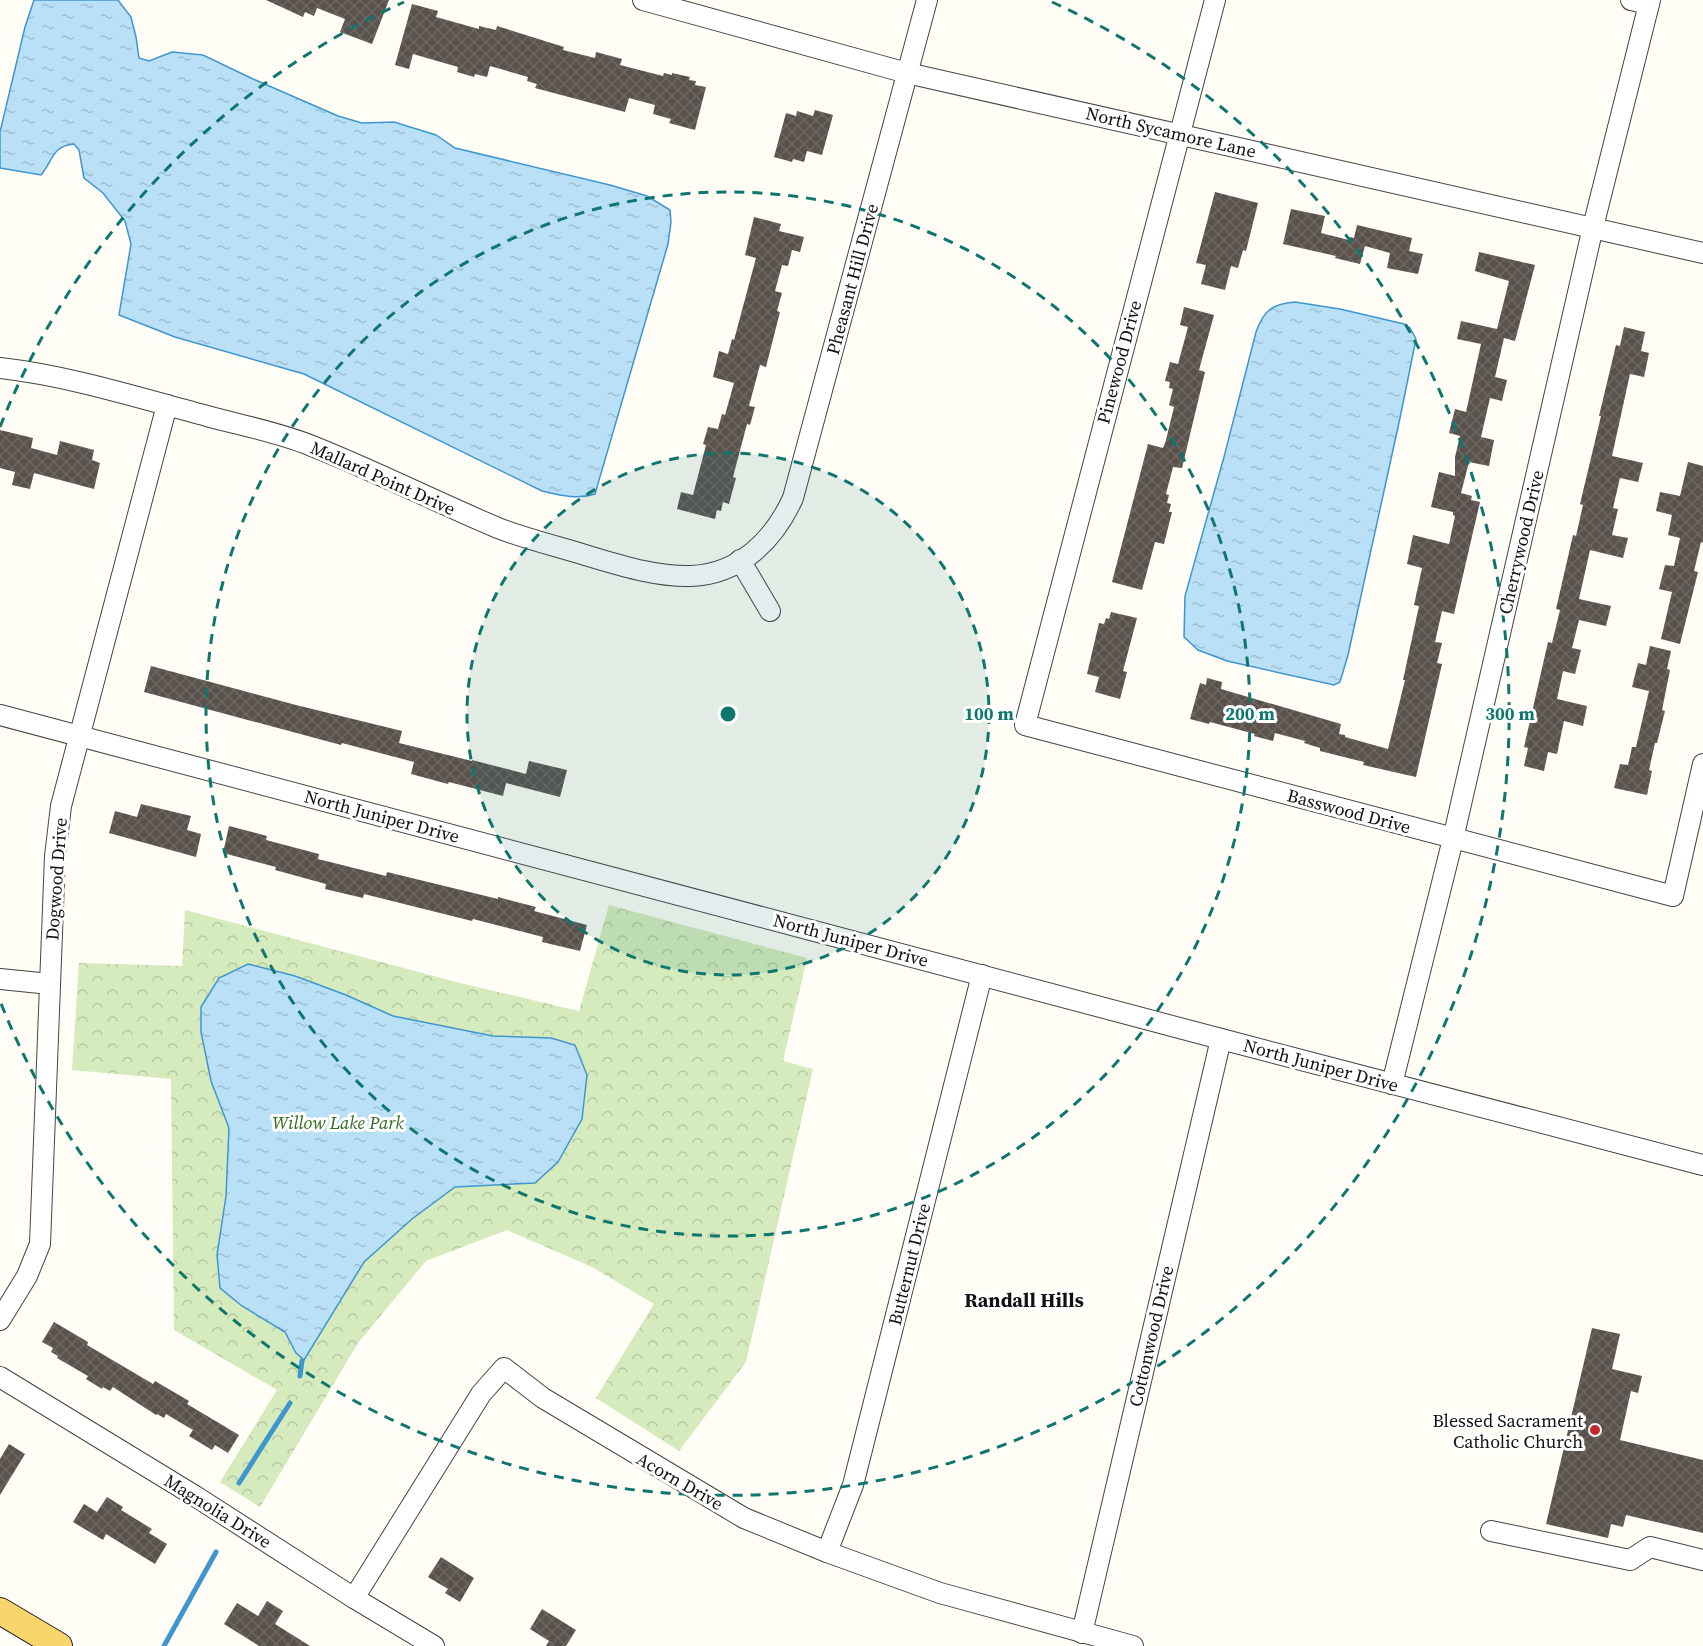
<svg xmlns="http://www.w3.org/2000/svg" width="1703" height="1646" viewBox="0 0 1703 1646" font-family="'Source Serif 4',serif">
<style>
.park{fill:url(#park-crowns)}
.water{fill:url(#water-ripples);stroke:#3f96cf;stroke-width:1.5}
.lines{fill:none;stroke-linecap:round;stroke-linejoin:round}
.stream{stroke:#3f96cf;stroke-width:5}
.building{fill:url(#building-cross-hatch)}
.minor-casing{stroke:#444;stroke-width:22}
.major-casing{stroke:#222;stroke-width:28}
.minor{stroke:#fff;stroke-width:20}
.major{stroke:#f9d66b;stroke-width:26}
.ring{fill:none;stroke:#0f766e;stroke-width:3;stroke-dasharray:10 8}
.poi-dot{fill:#c4262e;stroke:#fff;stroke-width:2}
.labels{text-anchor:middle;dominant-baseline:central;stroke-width:6;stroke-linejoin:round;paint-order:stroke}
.street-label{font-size:18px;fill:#111;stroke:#fff}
.park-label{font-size:18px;font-style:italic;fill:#2f6b1f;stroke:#fff}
.poi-label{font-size:18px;fill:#111;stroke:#fff;text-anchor:end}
.neighbourhood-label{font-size:20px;font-weight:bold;fill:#111;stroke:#fff}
.centre{fill:#0f766e;stroke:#fff;stroke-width:3}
.ring-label{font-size:18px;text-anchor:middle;font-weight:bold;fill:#0f766e;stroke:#fff;stroke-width:6;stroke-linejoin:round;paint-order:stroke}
</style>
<defs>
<pattern id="park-crowns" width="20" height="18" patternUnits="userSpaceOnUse" patternTransform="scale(1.5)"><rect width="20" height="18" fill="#d5ebbd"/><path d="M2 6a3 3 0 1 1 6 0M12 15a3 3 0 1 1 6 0" fill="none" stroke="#b6c8a1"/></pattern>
<pattern id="water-ripples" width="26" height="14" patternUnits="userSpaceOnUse" patternTransform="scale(1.5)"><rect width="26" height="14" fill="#b9e0f7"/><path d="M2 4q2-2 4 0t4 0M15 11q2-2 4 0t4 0" fill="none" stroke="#9ebfd3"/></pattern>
<pattern id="building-cross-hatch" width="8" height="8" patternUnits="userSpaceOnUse" patternTransform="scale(1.5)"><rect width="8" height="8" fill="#5a524d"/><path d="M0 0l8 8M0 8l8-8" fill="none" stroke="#6d6662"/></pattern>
</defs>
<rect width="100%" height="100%" fill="#fffdf5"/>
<!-- park -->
<path class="park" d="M609,905L807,958L783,1061L813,1069L746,1362L679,1451L596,1398L654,1304L592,1267L507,1230L426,1261L358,1343L260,1507L220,1482L277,1390L174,1330L171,1079L72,1070L79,963L182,966L185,910L464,984L579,1011Z"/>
<!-- water -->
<g class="water">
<path d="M34,0H118L131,17L136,37L139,58L149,61L172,52L203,55L253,79L338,116L362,123L394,122L436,135L455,148L610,185L647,196L670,210L671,222L668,244L595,494C577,500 560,495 542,491L304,374L175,337L119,315L131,244L125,221L103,193L84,178L79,150L74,144C52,146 54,159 41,175L0,168V132L25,27Z"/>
<path d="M1295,302L1340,309L1404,324L1410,328L1416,339L1400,418L1348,655L1340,682L1334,685L1227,661L1198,650L1184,637L1185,596L1224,457L1256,332C1264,310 1272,304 1295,302Z"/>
<path d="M248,964L295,976L346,995L393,1016L493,1036L551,1038L575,1045L587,1075L582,1119L558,1162L535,1183L455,1187L412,1219L364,1262L304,1360L296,1353L285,1332L242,1306L220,1288L217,1255L226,1196L229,1128L211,1081L201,1032V1007L219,978Z"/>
</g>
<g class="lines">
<!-- stream -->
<g class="stream">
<path d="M300,1376L302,1361"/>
<path d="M239,1483L290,1403"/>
<path d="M164,1646L216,1552"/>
</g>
</g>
<!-- building -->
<g class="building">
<path d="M266,0H389L372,44L340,32L345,19L317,8L314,16L305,12L303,17Z"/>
<path d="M412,4L438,11L436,17L479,29V26L496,30L497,26L564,47L563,50L595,58L596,52L622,59L620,65L663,76L664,73L672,75V73L690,77L689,80L696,81L695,85L706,87L695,130L669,123L671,119L653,114L655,105L629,98L625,112L535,88L537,84L527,81L528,77L490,66L487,77L475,74L474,77L457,72L458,67L413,54L409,69L395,65Z"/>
<path d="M815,110L833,115L822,155L807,151L804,162L793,159L792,162L774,157L786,113L796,116L797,111L813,116Z"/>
<path d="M1215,192L1258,203L1246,251L1243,250L1238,268L1231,266L1225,290L1201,284L1206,265L1196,263Z"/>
<path d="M1291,209L1325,216L1321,233L1349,240L1350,237L1354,238L1357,225L1412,238L1409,251L1423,254L1418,274L1387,268L1390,253L1365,246L1360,264L1335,258L1336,256L1283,244Z"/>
<path d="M754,217L781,224L779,231L804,237L800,252L792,250L788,266L782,265L775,291L782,293L777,311L780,312L766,367L760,365L749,406L755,407L750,425L747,424L733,477L736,478L729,504L723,502L721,511L717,510L715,519L677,509L681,492L693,495L706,445L703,444L708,427L718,429L722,414L725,415L734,383L713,377L719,351L728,354L732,339L734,340L756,258L745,255Z"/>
<path d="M1479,252L1535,265L1515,341L1504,338L1495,377L1507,380L1502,401L1490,398L1481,437L1494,440L1489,466L1469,462L1461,493L1472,496L1471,500L1480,502L1454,614L1442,611L1435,642L1442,643L1437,663L1442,664L1416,777L1363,765L1364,762L1320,751V748L1304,743L1305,741L1275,733L1273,741L1254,736L1255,734L1210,722L1209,724L1190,719L1200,683L1206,685L1207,678L1222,682L1221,689L1341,724L1339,734L1345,735V737L1388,749L1405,680H1403L1419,606L1414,605L1422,568L1407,564L1413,535L1449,544L1455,516L1453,515V512L1431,507L1439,472L1455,476V457L1460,436L1449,433L1455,409L1466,412L1481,344L1457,339L1461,321L1497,329L1509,281L1475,271Z"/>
<path d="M1184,307L1214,315L1199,370L1205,372L1182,468L1173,467L1166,494L1169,495L1167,503L1171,504L1169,512H1172L1164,544L1155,542L1142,590L1112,582L1148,444L1163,448L1166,440L1174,407L1169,405L1173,389L1169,388L1170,382L1165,381L1170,362L1178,364L1188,327L1180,325Z"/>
<path d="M1624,327L1645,332L1641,351L1649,353L1644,377L1630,374L1612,456L1643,463L1638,482L1620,478L1613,508L1618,509L1612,535L1628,538L1623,558L1590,550L1579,599L1611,606L1606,626L1579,620L1572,648L1581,650L1575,674L1563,671L1557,699L1587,706L1583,726L1564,721L1557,754L1548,752L1544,771L1524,766L1528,748L1524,747L1548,642L1552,643L1560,610L1556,609L1573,535L1576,536L1583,505L1580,504L1601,416H1599L1616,345L1620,346Z"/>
<path d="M0,430L33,438L31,448L57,455L60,441L94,450L92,460L100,463L94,489L34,473L30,489L12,485L15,472L0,468Z"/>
<path d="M1688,462L1703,466V543L1701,542L1694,571L1698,572L1680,644L1661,639L1672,592L1659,589L1665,565L1674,566L1680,538L1668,535L1672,515L1656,511L1660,492L1680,496Z"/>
<path d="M1111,612L1137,618L1123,671L1127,672L1120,699L1095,692L1099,677L1087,674L1099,623L1104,624L1106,618L1109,619Z"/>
<path d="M1650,646L1671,651L1667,669L1670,670L1662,710L1665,711L1657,743H1655L1649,770L1652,771L1647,795L1614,788L1620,764L1628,765L1632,747H1636L1649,691L1632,687L1638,663L1646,665Z"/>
<path d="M151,666L296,705L402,731L399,743L472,761V760L526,774L529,761L567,770L560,797L506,783L503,796L449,782L448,784L411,774L414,762L342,743L341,745L144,692Z"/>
<path d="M141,804L191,816L187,830L201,834L196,857L109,833L115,811L137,817Z"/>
<path d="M229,826L267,836L266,840L319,854L318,859L386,876L387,872L498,899V897L536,907L534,911L587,925L580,951L542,942L543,937L473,919L472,921L364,894L363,898L325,889L326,884L275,870L276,867L223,853Z"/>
<path d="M54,1322L88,1342L87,1345L153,1384L155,1381L189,1401L187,1404L239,1435L228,1453L215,1445L212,1450L189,1436L193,1430L166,1414L164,1418L157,1414L156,1415L113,1387L110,1391L103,1387L102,1389L86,1379L88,1376L57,1358L58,1356L51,1352L53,1348L42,1342Z"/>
<path d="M1592,1328L1620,1334L1612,1369L1642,1376L1638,1393L1631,1391L1620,1440L1703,1460V1533L1626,1515L1623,1527L1611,1524L1608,1538L1546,1524Z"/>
<path d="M9,1444L25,1454L0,1495V1459Z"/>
<path d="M107,1497L123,1507L121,1510L152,1529L149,1533L167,1544L155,1564L106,1534L103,1540L73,1522L84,1504L97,1512Z"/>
<path d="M441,1557L474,1578L460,1602L445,1593L448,1589L428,1577Z"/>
<path d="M267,1601L283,1611L275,1624L310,1646H259L224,1624L237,1603L258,1616Z"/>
<path d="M542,1609L576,1630L566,1646H546L549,1641L530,1629Z"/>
</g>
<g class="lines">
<defs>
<g id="minor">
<path d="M643,0L907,73L1703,253"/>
<path d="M1215,0L1025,725L1673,896L1703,764"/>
<path d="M1631,0L1649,4"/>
<path d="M0,368C70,376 139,398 207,416C240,425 281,433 312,446C375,471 436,502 498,528C526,539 556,546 585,555C619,565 655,577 691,576C740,574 774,540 793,498L927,0"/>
<path d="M740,560L770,611"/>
<path d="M0,715L1221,1039L1703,1165"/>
<path d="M0,979L50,984"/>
<path d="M1392,1084L1453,839L1593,227L1650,0"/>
<path d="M0,1320L27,1276L40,1244L55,856L61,806L167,405"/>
<path d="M0,1377L195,1496L354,1598L434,1646"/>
<path d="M1491,1531L1630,1560L1650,1547L1703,1560"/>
<path d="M827,1552L853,1485L982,975"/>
<path d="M354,1598L481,1394L504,1368L543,1398L744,1518L827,1552L940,1593L1133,1646"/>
<path d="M1082,1633L1221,1039"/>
</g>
<path id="major" d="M0,1611L59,1646"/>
</defs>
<!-- minor casing -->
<use href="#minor" class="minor-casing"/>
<!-- major casing -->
<use href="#major" class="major-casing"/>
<!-- minor -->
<use href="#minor" class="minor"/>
<!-- major -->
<use href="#major" class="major"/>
</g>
<!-- distance rings -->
<circle cx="728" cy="714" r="261" fill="#0f766e" fill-opacity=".12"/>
<g class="ring">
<circle cx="728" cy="714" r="261"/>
<circle cx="728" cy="714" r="522"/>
<path d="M0 427A782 782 0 0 1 404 2M1052 2A782 782 0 1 1 0 1001"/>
</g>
<!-- markers -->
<circle class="poi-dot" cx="1595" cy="1430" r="6"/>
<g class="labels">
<!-- street labels -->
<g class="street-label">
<text transform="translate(1171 132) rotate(13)">North Sycamore Lane</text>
<text transform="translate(852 279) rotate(-75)">Pheasant Hill Drive</text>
<text transform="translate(1119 362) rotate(-75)">Pinewood Drive</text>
<text transform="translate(383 478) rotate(24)">Mallard Point Drive</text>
<text transform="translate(1521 542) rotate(-77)">Cherrywood Drive</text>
<text transform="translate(1349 811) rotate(15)">Basswood Drive</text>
<text transform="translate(382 816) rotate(15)">North Juniper Drive</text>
<text transform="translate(56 879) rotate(-86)">Dogwood Drive</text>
<text transform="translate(851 940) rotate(15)">North Juniper Drive</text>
<text transform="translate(1321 1065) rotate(15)">North Juniper Drive</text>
<text transform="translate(909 1264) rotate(-76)">Butternut Drive</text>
<text transform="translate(1151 1336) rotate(-77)">Cottonwood Drive</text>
<text transform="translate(680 1481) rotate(30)">Acorn Drive</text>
<text transform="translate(218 1511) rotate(32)">Magnolia Drive</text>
</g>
<!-- park labels -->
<g class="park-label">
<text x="338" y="1122">Willow Lake Park</text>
</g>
<!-- poi labels -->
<g class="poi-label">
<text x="1583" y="1420">Blessed Sacrament<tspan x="1583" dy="21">Catholic Church</tspan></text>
</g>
<!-- neighbourhood labels -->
<g class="neighbourhood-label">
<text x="1024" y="1300">Randall Hills</text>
</g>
</g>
<circle cx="728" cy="714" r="9" class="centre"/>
<g class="ring-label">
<text x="989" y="720">100 m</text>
<text x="1250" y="720">200 m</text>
<text x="1510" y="720">300 m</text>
</g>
</svg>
